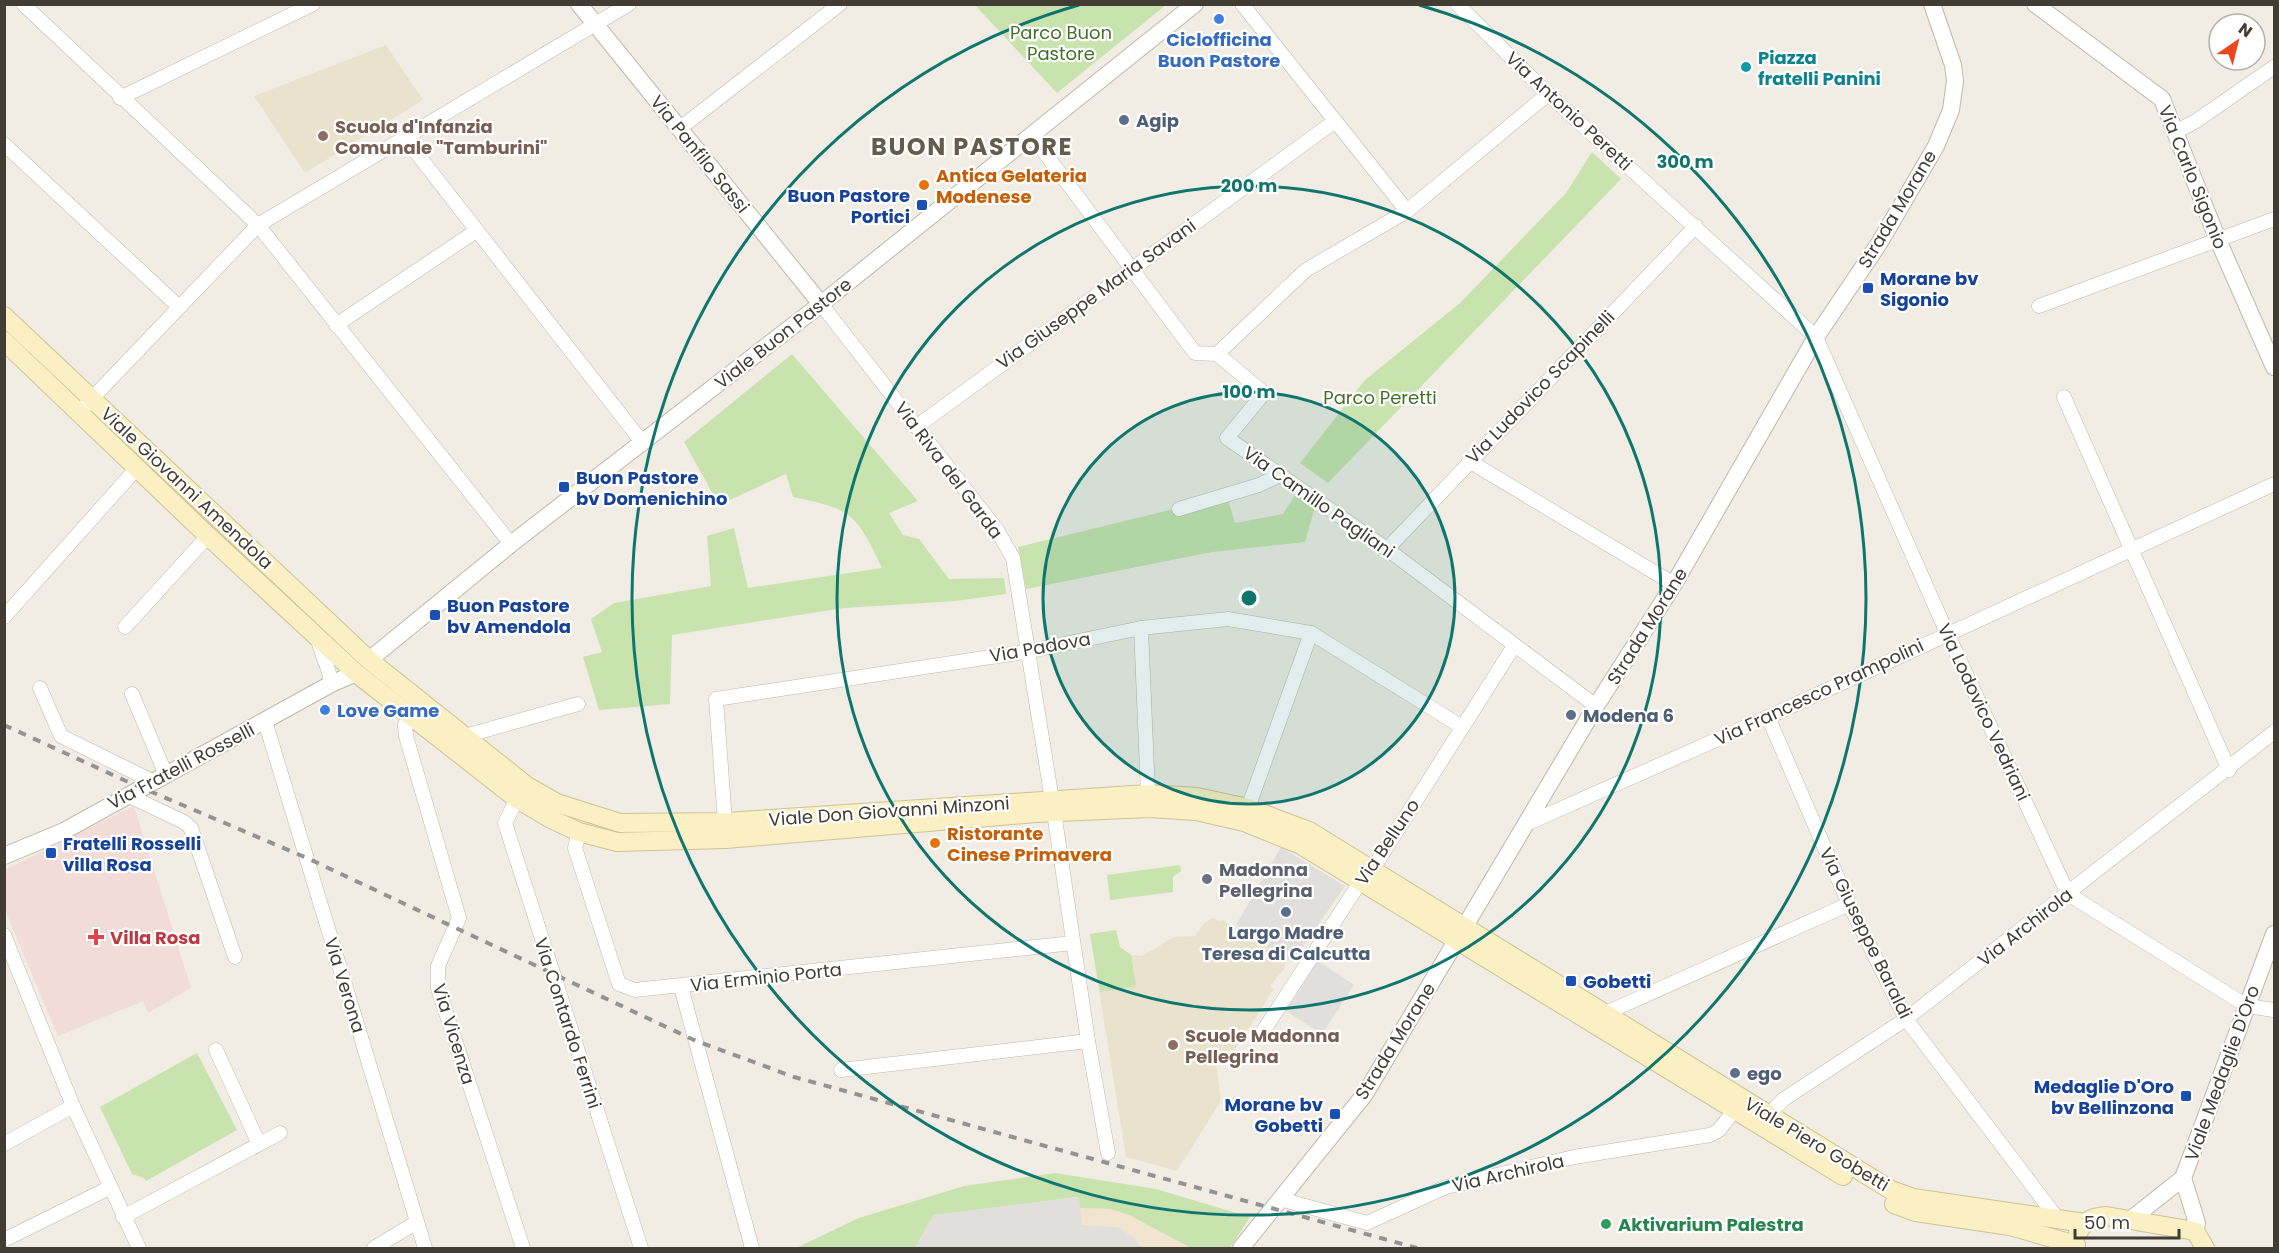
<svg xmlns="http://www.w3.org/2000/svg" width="2279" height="1253" viewBox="0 0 2279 1253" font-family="Poppins,sans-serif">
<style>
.commercial{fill:#f2e5cf}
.education{fill:#e9e3ce}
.medical{fill:#f1dcd7}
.green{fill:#c9e3ae}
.parking{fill:#e1dfdc}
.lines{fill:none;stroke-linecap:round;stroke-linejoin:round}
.minor-casing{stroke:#beb8aa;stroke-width:15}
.tertiary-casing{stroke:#beb8aa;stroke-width:18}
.secondary-casing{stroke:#cec296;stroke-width:20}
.minor{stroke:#fff;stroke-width:14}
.tertiary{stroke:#fff;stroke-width:16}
.secondary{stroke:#fbf0c3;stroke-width:18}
.rail{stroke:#939393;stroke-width:4;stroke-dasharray:8 8;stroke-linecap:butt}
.ring{fill:none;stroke:#0f766e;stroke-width:3}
.shop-dot{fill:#3f7fe0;stroke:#fff;stroke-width:2}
.culture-dot{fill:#0f9aa8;stroke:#fff;stroke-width:2}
.service-dot{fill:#5c6f8a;stroke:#fff;stroke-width:2}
.education-dot{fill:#8d6e63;stroke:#fff;stroke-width:2}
.food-dot{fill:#e8710a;stroke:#fff;stroke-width:2}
.transit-dot{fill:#1a4fb4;stroke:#fff;stroke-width:2}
.worship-dot{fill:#6b7280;stroke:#fff;stroke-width:2}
.health-dot{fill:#e0444e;stroke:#fff;stroke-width:2}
.leisure-dot{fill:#2e9e5b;stroke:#fff;stroke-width:2}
.labels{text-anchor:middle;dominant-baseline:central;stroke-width:4.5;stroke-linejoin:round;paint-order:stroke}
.park-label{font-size:18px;fill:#42702b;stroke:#fff}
.shop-label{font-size:18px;font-weight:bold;fill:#366cbe;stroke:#fff}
.culture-label{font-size:18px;font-weight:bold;fill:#0d838f;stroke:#fff;text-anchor:start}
.street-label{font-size:18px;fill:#423d34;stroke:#fff}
.service-label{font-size:18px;font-weight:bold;fill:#4e5e75;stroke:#fff;text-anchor:start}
.education-label{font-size:18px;font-weight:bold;fill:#785e54;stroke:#fff;text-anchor:start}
.food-label{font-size:18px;font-weight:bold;fill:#c56008;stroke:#fff;text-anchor:start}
.transit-label{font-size:18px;font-weight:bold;fill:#164399;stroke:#fff;text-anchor:start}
.worship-label{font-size:18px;font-weight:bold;fill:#5b616d;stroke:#fff;text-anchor:start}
.health-label{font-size:18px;font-weight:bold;fill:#be3a42;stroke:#fff;text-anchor:start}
.leisure-label{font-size:18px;font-weight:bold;fill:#27864d;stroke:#fff;text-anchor:start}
.district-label{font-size:24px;font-weight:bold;letter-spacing:1.5px;fill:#645c4c;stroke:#fff}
.centre{fill:#0f766e;stroke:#fff;stroke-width:3}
.ring-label{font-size:18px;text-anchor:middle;font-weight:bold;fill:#0f766e;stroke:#fff;stroke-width:4.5;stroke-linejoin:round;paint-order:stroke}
</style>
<rect width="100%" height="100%" fill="#f1ede4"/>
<!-- commercial -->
<path class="commercial" d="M1080,1208L1111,1209L1131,1216L1191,1248H915L933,1215Z"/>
<!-- education -->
<g class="education">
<path d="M386,45L423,100L305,173L254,96Z"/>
<path d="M1212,918L1220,921L1223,920L1245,936L1249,934L1259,940L1258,944L1261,942L1287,959L1284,969L1270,986L1274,989L1235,1049L1215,1054L1221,1101L1177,1171L1126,1157L1090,934L1116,930L1120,947L1131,955L1142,956L1174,937L1195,936L1204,923Z"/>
</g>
<!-- medical -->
<path class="medical" d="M134,806L191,988L148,1013L143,1001L58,1036L5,910V870Z"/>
<!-- green -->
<g class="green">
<path d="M975,5H1166L1057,93Z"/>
<path d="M1592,152L1621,179L1328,483L1300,463L1365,380L1460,303L1566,193Z"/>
<path d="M792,354L918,501L889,513L903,535L919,539L949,579L1004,578L1006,594L956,601L844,608L672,635L670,704L599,710L583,657L602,652L591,619L614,603L711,586L707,536L734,528L748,588L882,568C856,513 852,509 793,497L786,474L719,505L684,442Z"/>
<path d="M1295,495L1316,504L1305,542L1212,552L1026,589L1018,547L1227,496L1235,523L1283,514Z"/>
<path d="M1180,865L1181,871L1173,877V892L1110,900L1107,875Z"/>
<path d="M1116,930L1120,947L1131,955L1136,986L1100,992L1090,934Z"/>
<path d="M197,1053L237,1130L146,1181L144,1178L132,1174L100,1107Z"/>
<path d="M1055,1173L1156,1189L1250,1217L1230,1248H1191L1131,1216L1111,1209L1080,1208L1078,1197L934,1215L915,1248H796L859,1218L964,1186Z"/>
</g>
<!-- parking -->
<g class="parking">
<path d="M1281,847L1345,886L1292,962L1236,925Z"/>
<path d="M1318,961L1354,985L1322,1034L1286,1011Z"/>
<path d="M1079,1197L1082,1225L1118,1227L1134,1238L1142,1248H915L933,1215Z"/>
</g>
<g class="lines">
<defs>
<g id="minor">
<path d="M23,4L258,225L511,544"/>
<path d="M1242,4L1407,211"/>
<path d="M1457,4L1548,94L1816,337L1947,633L2068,894L2247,1006L2274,1010"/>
<path d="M120,98L313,4"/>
<path d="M679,129L840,4"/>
<path d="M2175,132L2196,121L2274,67"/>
<path d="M1032,136L1195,353L1217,354L1264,393L1227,438L1387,549L1596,706"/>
<path d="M404,137L642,442"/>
<path d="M4,144L178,306"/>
<path d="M821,304L997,530L1013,558L1052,800"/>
<path d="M2039,306L2274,219"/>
<path d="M336,325L476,231"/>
<path d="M1217,354L1306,270L1407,211L1548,94"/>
<path d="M2064,397L2229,770"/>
<path d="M79,412L258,225L629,4"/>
<path d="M916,427L1335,121"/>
<path d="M1469,461L1674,584"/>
<path d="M1179,509L1259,485L1280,475"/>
<path d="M1387,549L1696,226"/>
<path d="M4,617L137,468"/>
<path d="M125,627L208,536"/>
<path d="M1141,628L1148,794"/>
<path d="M318,639C321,655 330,668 331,684"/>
<path d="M40,688L61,736L152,781"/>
<path d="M132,694L166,775"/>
<path d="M410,717L405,725L406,736L459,918L438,966V988L523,1248"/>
<path d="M1768,717L1849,904L1906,1019L2057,1218"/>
<path d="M265,721L425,1248"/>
<path d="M465,736L578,704"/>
<path d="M127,795L184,822L191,828L235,957"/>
<path d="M517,799L505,823L641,1248"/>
<path d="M1248,808L1311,633"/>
<path d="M1054,812L1088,1041L1108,1153"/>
<path d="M725,822L716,699L1030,651L1141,628L1228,619L1311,633L1462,727"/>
<path d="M1526,824L1768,717L2274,484"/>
<path d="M579,832L575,848L619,984L635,990L1073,943"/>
<path d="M4,935L73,1106L139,1248"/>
<path d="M681,987L752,1248"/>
<path d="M1606,1013L1849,904"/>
<path d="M1260,1036L1361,881L1372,870L1514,646"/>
<path d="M216,1050L259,1144"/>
<path d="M841,1070L1088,1041"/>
<path d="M1769,1114L1784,1099L1906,1019L2274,732"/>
<path d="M4,1144L73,1106"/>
<path d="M1280,1199L1367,1223L1446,1187L1574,1157L1710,1135L1719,1130L1734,1111"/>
<path d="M123,1217L280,1133"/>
<path d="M4,1240L109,1188"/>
<path d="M374,1248L417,1222"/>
</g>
<g id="tertiary">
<path d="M579,4L821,304"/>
<path d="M2035,4L2162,99L2218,240L2274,367"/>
<path d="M369,660L511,544L821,304L1195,4"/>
<path d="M4,856L64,831L331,684L356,673"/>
<path d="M2183,1178L2197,1223L2195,1231"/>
<path d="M2130,1220L2183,1178L2274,934"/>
<path d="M1241,1248L1365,1094L1596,706L1674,584L1816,337L1880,242L1936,146L1951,110L1955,81L1953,65L1932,4"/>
</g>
<g id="secondary">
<path d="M4,316L369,660L527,786L557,803L620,823L725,822L1148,794L1197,797L1248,808L1309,831L1891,1190L1913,1198L2085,1223"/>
<path d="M4,341L208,536L356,673L517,799L551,819L579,832L617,842L726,839L1036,813L1149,808L1196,811L1244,822L1301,845L1843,1176"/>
<path d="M1894,1204L1916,1212L2010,1226L2076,1245"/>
<path d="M2078,1232C2086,1220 2092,1217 2106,1216L2195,1231L2205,1248"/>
</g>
</defs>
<!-- minor casing -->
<use href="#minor" class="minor-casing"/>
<!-- tertiary casing -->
<use href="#tertiary" class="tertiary-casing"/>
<!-- secondary casing -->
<use href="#secondary" class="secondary-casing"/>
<!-- minor -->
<use href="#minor" class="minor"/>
<!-- tertiary -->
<use href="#tertiary" class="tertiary"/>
<!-- secondary -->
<use href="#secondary" class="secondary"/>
<!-- rail -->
<path class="rail" d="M4,725L126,781L307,858L694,1040L794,1077L1417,1248"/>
</g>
<!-- distance rings -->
<circle cx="1249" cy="598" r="206" fill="#0f766e" fill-opacity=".12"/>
<g class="ring">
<circle cx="1249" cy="598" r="206"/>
<circle cx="1249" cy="598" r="412"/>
<path d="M1419 5A617 617 0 1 1 1079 5"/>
</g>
<!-- markers -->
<g class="shop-dot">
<circle cx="1219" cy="19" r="6"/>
<circle cx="325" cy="710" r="6"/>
</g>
<circle class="culture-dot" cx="1746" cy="67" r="6"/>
<g class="service-dot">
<circle cx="1124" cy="120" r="6"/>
<circle cx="1571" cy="715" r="6"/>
<circle cx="1286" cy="912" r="6"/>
<circle cx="1735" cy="1073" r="6"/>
</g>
<g class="education-dot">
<circle cx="323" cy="136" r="6"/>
<circle cx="1173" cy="1045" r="6"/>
</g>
<g class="food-dot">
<circle cx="924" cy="185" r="6"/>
<circle cx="935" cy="843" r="6"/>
</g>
<g class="transit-dot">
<rect x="916" y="199" width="12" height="12" rx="3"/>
<rect x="1862" y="282" width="12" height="12" rx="3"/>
<rect x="558" y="481" width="12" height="12" rx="3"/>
<rect x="429" y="609" width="12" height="12" rx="3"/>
<rect x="45" y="847" width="12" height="12" rx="3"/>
<rect x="1565" y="975" width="12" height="12" rx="3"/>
<rect x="2180" y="1090" width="12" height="12" rx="3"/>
<rect x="1329" y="1108" width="12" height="12" rx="3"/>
</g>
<circle class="worship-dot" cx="1207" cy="879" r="6"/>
<path class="health-dot" d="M93 928h6v6h6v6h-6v6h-6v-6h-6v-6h6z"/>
<circle class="leisure-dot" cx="1606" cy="1224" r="6"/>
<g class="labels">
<!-- park labels -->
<g class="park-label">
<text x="1061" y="32">Parco Buon<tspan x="1061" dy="21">Pastore</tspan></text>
<text x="1380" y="397">Parco Peretti</text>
</g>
<!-- shop labels -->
<g class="shop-label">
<text x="1219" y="39">Ciclofficina<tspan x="1219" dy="21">Buon Pastore</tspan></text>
<text x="337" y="710" text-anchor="start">Love Game</text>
</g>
<!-- culture labels -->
<g class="culture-label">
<text x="1758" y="57">Piazza<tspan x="1758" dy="21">fratelli Panini</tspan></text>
</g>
<!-- street labels -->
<g class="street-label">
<text transform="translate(1569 111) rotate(43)">Via Antonio Peretti</text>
<text transform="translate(700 154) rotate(51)">Via Panfilo Sassi</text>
<text transform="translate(2193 177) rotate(68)">Via Carlo Sigonio</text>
<text transform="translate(1897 209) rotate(-59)">Strada Morane</text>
<text transform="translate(1096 294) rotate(-36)">Via Giuseppe Maria Savani</text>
<text transform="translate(783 333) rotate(-38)">Viale Buon Pastore</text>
<text transform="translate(1540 387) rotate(-46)">Via Ludovico Scapinelli</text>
<text transform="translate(949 470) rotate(53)">Via Riva del Garda</text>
<text transform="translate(187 488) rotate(43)">Viale Giovanni Amendola</text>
<text transform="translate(1319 502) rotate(35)">Via Camillo Pagliani</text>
<text transform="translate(1647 626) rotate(-58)">Strada Morane</text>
<text transform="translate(1040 647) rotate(-10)">Via Padova</text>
<text transform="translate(1819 692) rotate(-25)">Via Francesco Prampolini</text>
<text transform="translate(1984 712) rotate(65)">Via Lodovico Vedriani</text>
<text transform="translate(181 766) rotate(-28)">Via Fratelli Rosselli</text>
<text transform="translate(889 811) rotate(-4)">Viale Don Giovanni Minzoni</text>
<text transform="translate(1387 842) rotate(-56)">Via Belluno</text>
<text transform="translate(2025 927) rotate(-38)">Via Archirola</text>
<text transform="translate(1866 933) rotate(64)">Via Giuseppe Baraldi</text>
<text transform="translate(766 977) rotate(-6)">Via Erminio Porta</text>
<text transform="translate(345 985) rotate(73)">Via Verona</text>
<text transform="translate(568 1023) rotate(72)">Via Contardo Ferrini</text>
<text transform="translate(454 1034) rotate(73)">Via Vicenza</text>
<text transform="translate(1395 1041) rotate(-58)">Strada Morane</text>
<text transform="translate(2222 1073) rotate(-70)">Viale Medaglie D'Oro</text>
<text transform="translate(1817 1144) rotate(31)">Viale Piero Gobetti</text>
<text transform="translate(1508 1173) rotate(-13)">Via Archirola</text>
</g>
<!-- service labels -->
<g class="service-label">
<text x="1136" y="120">Agip</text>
<text x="1583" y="715">Modena 6</text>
<text x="1286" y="932" text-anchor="middle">Largo Madre<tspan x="1286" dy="21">Teresa di Calcutta</tspan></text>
<text x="1747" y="1073">ego</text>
</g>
<!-- education labels -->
<g class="education-label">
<text x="335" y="126">Scuola d'Infanzia<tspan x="335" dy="21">Comunale "Tamburini"</tspan></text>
<text x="1185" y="1035">Scuole Madonna<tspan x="1185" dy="21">Pellegrina</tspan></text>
</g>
<!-- food labels -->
<g class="food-label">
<text x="936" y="175">Antica Gelateria<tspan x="936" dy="21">Modenese</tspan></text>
<text x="947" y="833">Ristorante<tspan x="947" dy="21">Cinese Primavera</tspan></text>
</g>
<!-- transit labels -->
<g class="transit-label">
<text x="910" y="195" text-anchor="end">Buon Pastore<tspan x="910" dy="21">Portici</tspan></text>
<text x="1880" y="278">Morane bv<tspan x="1880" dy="21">Sigonio</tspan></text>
<text x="576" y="477">Buon Pastore<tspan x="576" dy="21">bv Domenichino</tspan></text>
<text x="447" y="605">Buon Pastore<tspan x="447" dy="21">bv Amendola</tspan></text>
<text x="63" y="843">Fratelli Rosselli<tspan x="63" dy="21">villa Rosa</tspan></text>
<text x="1583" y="981">Gobetti</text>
<text x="2174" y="1086" text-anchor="end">Medaglie D'Oro<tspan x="2174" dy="21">bv Bellinzona</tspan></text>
<text x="1323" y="1104" text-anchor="end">Morane bv<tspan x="1323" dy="21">Gobetti</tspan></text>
</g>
<!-- worship labels -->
<g class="worship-label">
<text x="1219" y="869">Madonna<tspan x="1219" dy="21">Pellegrina</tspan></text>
</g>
<!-- health labels -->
<g class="health-label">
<text x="110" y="937">Villa Rosa</text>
</g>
<!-- leisure labels -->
<g class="leisure-label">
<text x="1618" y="1224">Aktivarium Palestra</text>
</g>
<!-- district labels -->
<g class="district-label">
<text x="972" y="146">BUON PASTORE</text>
</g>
</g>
<circle cx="1249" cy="598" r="9" class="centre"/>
<g class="ring-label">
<text x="1685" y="168">300 m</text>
<text x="1249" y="192">200 m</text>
<text x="1249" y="398">100 m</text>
</g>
<!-- border -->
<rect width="2279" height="1253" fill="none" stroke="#423d34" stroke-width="12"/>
<!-- north arrow -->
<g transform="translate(2237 42) rotate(35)"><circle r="28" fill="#ffffff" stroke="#b3b1ae" stroke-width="1.5"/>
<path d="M0-4.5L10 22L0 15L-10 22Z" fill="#ed471e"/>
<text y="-9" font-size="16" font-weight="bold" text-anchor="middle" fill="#423d34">N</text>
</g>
<!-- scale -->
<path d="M2075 1229v9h104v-9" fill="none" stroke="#423d34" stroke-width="3"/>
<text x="2084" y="1229" font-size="18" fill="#423d34" stroke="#ffffff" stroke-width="4.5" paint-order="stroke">50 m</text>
</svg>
